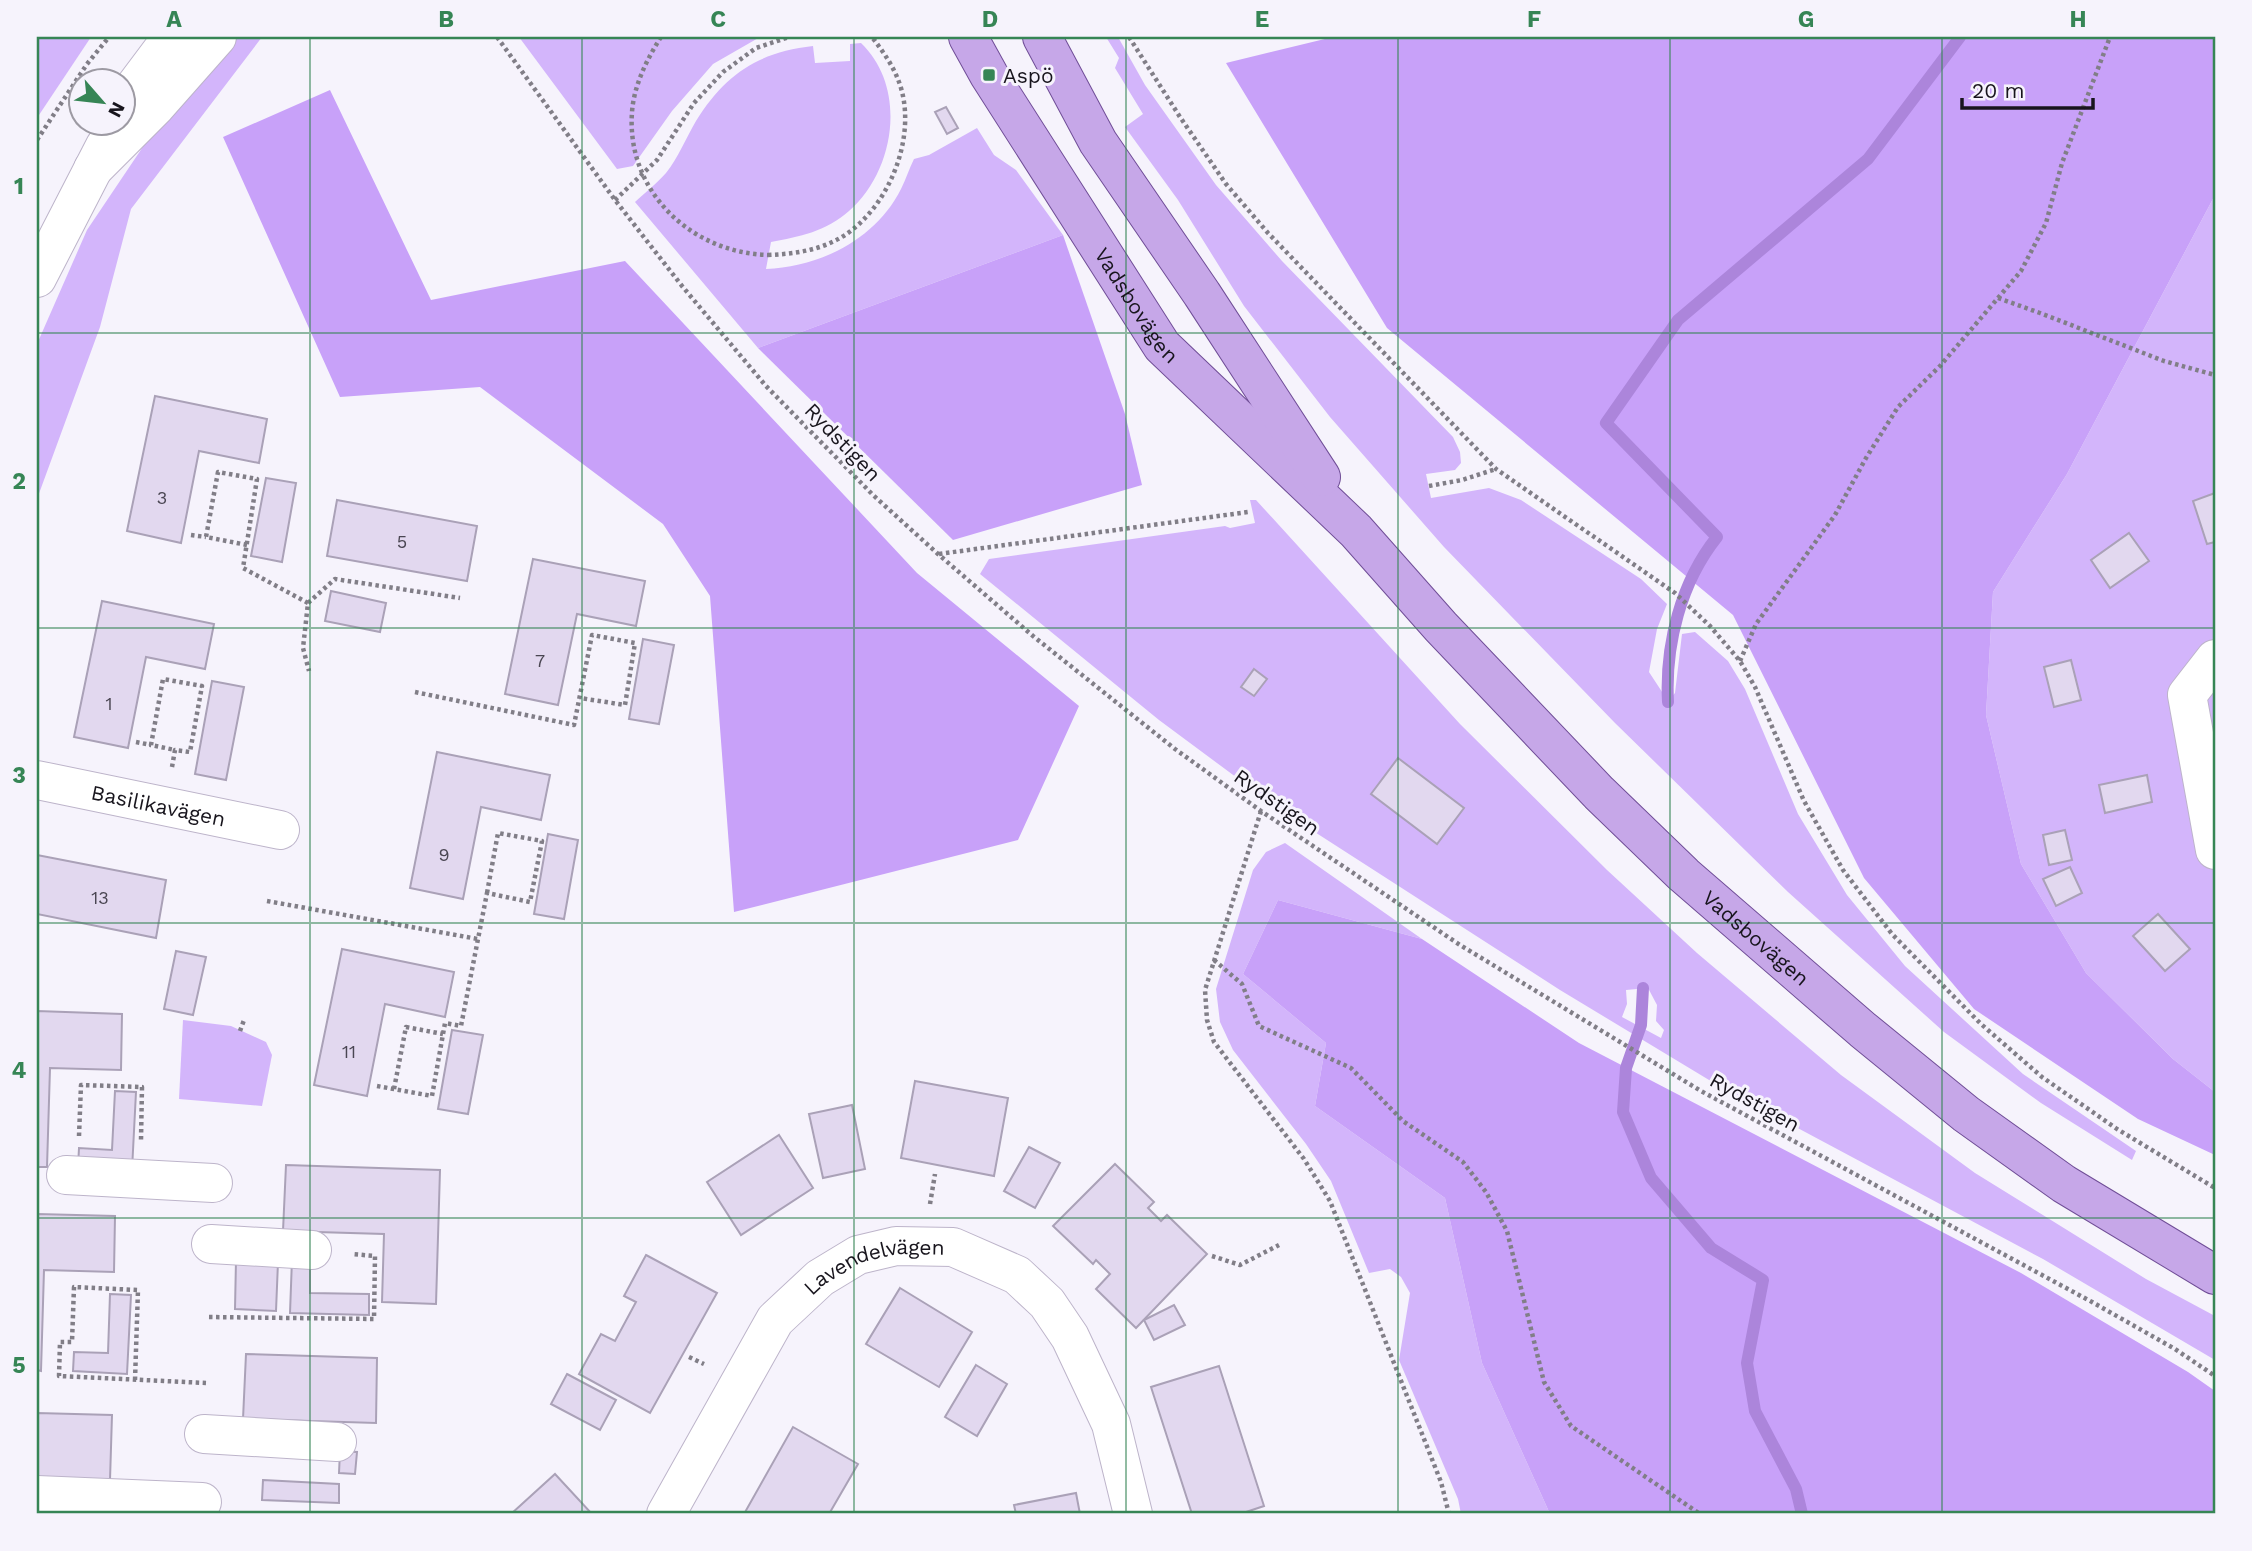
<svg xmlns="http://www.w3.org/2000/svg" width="2252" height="1551" viewBox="0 0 2252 1551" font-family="'Work Sans',sans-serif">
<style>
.green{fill:#d3b5fb;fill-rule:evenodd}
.forest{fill:#c8a1f9}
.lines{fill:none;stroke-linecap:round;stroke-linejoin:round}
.stream{stroke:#ac85db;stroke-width:12}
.building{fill:#e2d8ef;stroke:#aaa1b7;stroke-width:2}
.minor-casing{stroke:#bdb4ca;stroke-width:40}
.major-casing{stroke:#704e97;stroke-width:40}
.path{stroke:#817e87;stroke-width:4.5;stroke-dasharray:3.5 3.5;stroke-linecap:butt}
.minor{stroke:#fff;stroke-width:38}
.major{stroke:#c6a7e8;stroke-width:38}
.path-bridge{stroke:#817e87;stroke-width:4.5;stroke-dasharray:3.5 3.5;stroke-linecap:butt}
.grid{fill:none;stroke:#368555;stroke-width:2;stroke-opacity:0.55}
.poi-dot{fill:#368555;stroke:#f6f3fc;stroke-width:2.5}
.labels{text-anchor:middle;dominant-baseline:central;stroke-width:6;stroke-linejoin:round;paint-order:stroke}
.number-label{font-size:18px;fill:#4a4652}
.poi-label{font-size:21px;fill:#18151d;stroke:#f6f3fc;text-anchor:start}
.street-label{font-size:21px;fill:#18151d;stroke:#f6f3fc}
.neatline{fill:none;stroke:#368555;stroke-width:2.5}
.grid-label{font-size:23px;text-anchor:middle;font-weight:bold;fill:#368555}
</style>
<rect width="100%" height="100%" fill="#f6f3fc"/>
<!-- green -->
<g class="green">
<path d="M37,37H91L37,118Z"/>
<path d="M238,37H262L131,209L100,327L37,499V344L87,230L165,114L231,39Z"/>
<path d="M519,37H760L713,64L672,111L633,166L617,169Z"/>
<path d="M1106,37H1118L1145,85L1216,185L1282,261L1453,437L1460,452L1461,463L1455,470L1426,474L1431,498L1489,488L1521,500L1641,579L1667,604L1657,629L1649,672L1668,701L1675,693L1682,634L1695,632L1728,661L1745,689L1798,814L1847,895L1905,966L2023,1074L2136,1151L2132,1160L2041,1103L1944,1032L1788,892L1615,723L1444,547L1330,417L1244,306L1178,200L1125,127L1143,114L1115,68L1119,58Z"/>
<path d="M861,43C908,88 895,171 849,211C827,231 799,237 771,242L766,269C820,267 876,239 901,189C906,179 909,169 914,159L929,155L977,128L994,155L1016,170L1063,235L758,348L635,202C645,193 657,183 666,173C678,158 686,138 696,121C725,74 759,52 813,46L815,63L850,61V44Z"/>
<path d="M2215,195V1092L2173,1059L2086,973L2021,864L1986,715L1993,592L2067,474Z"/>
<path d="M1250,500H1256L1460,724L1607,870L1697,953L1841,1075L1975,1173L2146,1279L2215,1316V1360L2043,1259L1719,1086L1560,990L1279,809L1159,720L980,574L989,559L1225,526L1230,528L1255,523ZM1254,669L1267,679L1254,696L1242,687ZM1648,988L1657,1005L1656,1021L1664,1030L1661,1038L1622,1017L1627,1004L1626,990Z"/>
<path d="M1285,843L1422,939L1278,900L1243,974L1326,1043L1315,1106L1445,1198L1482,1363L1550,1514H1461L1458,1499L1399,1360L1410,1293L1401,1277L1390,1269L1369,1273L1331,1181L1306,1144L1233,1050L1220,1022L1216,989L1253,870L1266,852Z"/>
<path d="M183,1020L231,1026L266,1042L272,1055L262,1106L179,1099Z"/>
</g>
<!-- forest -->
<g class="forest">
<path d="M1333,37H2215V195L2067,474L1993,592L1986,715L2021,864L2086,973L2173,1059L2215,1092V1155L2138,1119L1974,1009L1864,878L1733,615L1387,328L1226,63Z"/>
<path d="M330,90L431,300L625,261L917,573L1079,706L1018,840L734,912L710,596L663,524L480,387L340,397L223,137Z"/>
<path d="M1063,235L1125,414L1142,485L953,540L758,348Z"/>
<path d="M1278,900L1422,939L1579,1043L2021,1273L2188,1372L2215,1391V1514H1550L1482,1363L1445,1198L1315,1106L1326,1043L1243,974Z"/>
</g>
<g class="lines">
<!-- stream -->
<g class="stream">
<path d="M1668,702C1665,644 1681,582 1717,537L1606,423L1678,320L1868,159L1960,37"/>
<path d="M1643,988L1641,1025L1626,1068L1623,1112L1651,1178L1711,1248L1763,1280L1747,1363L1755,1411L1796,1489L1802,1514"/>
</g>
</g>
<!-- building -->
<g class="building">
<path d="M946,107L958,128L947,134L935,112Z"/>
<path d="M155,396L267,419L259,463L199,451L181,543L127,531Z"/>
<path d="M266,478L296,483L282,562L251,556Z"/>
<path d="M2215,493V542L2207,544L2193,501Z"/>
<path d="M337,500L477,526L467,581L327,556Z"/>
<path d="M2129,533L2149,561L2110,588L2091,560Z"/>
<path d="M533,559L645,581L636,626L577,614L558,705L505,694Z"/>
<path d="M331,591L386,603L380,632L325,621Z"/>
<path d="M102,601L214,624L205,669L146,657L128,748L74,737Z"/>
<path d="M643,639L674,645L659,724L629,719Z"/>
<path d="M2071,660L2081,700L2054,707L2044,667Z"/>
<path d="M1254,669L1267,679L1254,696L1241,687Z"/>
<path d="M212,681L244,687L226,780L195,774Z"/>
<path d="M437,752L550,775L541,820L481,807L463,899L410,888Z"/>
<path d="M1398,758L1464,808L1437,844L1371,794Z"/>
<path d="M2147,775L2152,802L2105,813L2099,785Z"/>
<path d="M2065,830L2072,860L2049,865L2043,835Z"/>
<path d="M548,834L578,840L564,919L534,914Z"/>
<path d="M37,855L166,880L156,938L37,914Z"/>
<path d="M2070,867L2082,893L2056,906L2043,879Z"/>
<path d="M2158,914L2190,949L2165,971L2133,936Z"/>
<path d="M342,949L454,972L445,1017L385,1004L367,1096L314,1085Z"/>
<path d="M176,951L206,957L193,1015L164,1009Z"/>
<path d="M37,1011L122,1014L121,1070L50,1068L47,1167H37Z"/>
<path d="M452,1030L483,1035L468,1114L438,1109Z"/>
<path d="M915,1081L1008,1098L994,1176L901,1158Z"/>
<path d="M115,1091L136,1092L132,1170L78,1167L79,1148L112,1150Z"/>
<path d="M852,1105L865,1169L823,1178L809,1114Z"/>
<path d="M779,1135L813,1188L741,1235L707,1182Z"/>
<path d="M1029,1147L1060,1163L1035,1208L1004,1191Z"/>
<path d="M1115,1164L1154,1202L1148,1208L1161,1221L1167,1215L1207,1254L1136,1328L1096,1289L1110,1274L1096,1260L1093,1264L1053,1226Z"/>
<path d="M286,1165L440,1170L436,1304L382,1302L384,1234L283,1231Z"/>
<path d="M37,1214L115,1216L114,1272L44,1270L41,1371L37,1370Z"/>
<path d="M646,1255L717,1293L650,1413L579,1374L601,1334L615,1341L636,1302L624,1296Z"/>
<path d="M292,1259H310V1293L369,1294V1315L290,1313Z"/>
<path d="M236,1260L278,1262L276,1311L235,1309Z"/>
<path d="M900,1288L972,1332L939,1387L866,1344Z"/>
<path d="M110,1294L131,1295L127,1374L73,1371L74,1352L108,1353Z"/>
<path d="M1174,1305L1185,1325L1154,1340L1144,1320Z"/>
<path d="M246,1354L377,1358L376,1423L243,1419Z"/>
<path d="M976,1365L1007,1384L977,1436L945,1417Z"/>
<path d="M1219,1366L1264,1506L1240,1514H1192L1151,1387Z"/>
<path d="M567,1374L616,1400L600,1430L551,1404Z"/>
<path d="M37,1413L112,1415L110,1480L37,1478Z"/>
<path d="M793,1427L858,1464L829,1514H744Z"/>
<path d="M340,1451L357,1452L355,1474L339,1473Z"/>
<path d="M555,1474L592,1514H511Z"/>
<path d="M263,1480L339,1484V1503L262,1500Z"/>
<path d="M1076,1493L1080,1514H1016L1014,1505Z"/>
</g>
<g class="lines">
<defs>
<g id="minor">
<path d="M122,111L136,85L172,37"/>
<path d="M93,169L156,106L217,37"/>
<path d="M37,278L105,146"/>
<path d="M2215,659L2187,695L2215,850"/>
<path id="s1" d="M37,780L280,830"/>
<path d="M66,1175L213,1183"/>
<path d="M211,1244L312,1250"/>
<path d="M204,1434L337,1442"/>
<path d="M37,1495L202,1502"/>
<path id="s2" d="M666,1514L775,1320L820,1278L858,1255L896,1246L953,1247L1017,1275L1047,1303L1070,1337L1111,1424L1133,1514"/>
</g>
<g id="major">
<path id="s3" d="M968,37L989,75L1162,346L1356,531L1441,627L1599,793L1684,875L1863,1030L1966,1114L2064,1184L2215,1275"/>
<path d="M1042,37L1098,142L1202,294L1321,477"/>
</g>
</defs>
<!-- minor casing -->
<use href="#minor" class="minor-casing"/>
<!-- major casing -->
<use href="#major" class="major-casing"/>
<!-- path -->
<g class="path">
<path d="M497,37L615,200L682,286L766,386L873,495L938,554L1033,636L1175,749L1261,811L1460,945L1701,1091L2092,1302L2175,1349L2215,1376"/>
<path d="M1129,37L1180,117L1226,184L1268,233L1496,469L1675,593L1710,626L1740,661L1755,687L1804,801L1843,870L1892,934L1981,1024L2042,1077L2117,1129L2215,1188"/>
<path d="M37,140L87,64L109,37"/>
<path d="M615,200L657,160L694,103L723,72L756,48L789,37"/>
<path d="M768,255C795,254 822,250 845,235C889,206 916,139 901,88C895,68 884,53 872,37"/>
<path d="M1998,298L2040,313L2164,361L2215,375"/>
<path d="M1429,486L1462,480L1496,469"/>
<path d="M191,535L206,537"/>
<path d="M247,545L206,537L218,472L257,479L243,568L308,603L303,648L309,671"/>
<path d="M939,554L1248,512"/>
<path d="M308,603L335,579L460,598"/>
<path d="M1740,661L1756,624L1835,515L1866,458L1898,407L1940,366L2021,271L2046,223L2062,163L2110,37"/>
<path d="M415,692L574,725L592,635L635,643L625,705L580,698"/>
<path d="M136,742L151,745"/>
<path d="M172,767L175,750L190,752L202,686L163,679L151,745L175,750"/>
<path d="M1261,811L1205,990L1207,1020L1214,1042L1304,1159L1330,1201L1441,1482L1449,1514"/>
<path d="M267,901L478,939"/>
<path d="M1214,960L1242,984L1259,1026L1351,1068L1403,1121L1463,1162L1486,1192L1507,1231L1544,1382L1571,1426L1700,1514"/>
<path d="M240,1031L244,1020"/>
<path d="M377,1086L432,1096L445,1023L461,1026L487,893L530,902L542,841L498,833L487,893"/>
<path d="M394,1089L406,1027L443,1034"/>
<path d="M79,1136L81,1085L142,1087L141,1140"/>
<path d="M930,1204L935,1174"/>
<path d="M1212,1256L1240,1265L1279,1245"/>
<path d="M209,1317L374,1319L375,1256L352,1254"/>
<path d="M689,1357L704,1364"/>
<path d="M135,1380L138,1290L74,1287L72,1342H60L59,1376L206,1383"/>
</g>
<!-- minor -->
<use href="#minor" class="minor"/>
<!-- major -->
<use href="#major" class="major"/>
<!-- path-bridge -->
<path class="path-bridge" d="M661,37C647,59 634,85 632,112C626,191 691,253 768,255"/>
</g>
<!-- grid -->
<path class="grid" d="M310,37V1514M582,37V1514M854,37V1514M1126,37V1514M1398,37V1514M1670,37V1514M1942,37V1514M37,333H2215M37,628H2215M37,923H2215M37,1218H2215"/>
<!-- markers -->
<rect class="poi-dot" x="982" y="68" width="14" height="14" rx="3.5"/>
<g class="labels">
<!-- number labels -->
<g class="number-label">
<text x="162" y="497">3</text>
<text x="402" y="541">5</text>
<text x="540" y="660">7</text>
<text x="109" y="703">1</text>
<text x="444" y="854">9</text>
<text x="100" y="897">13</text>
<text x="349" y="1051">11</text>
</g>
<!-- poi labels -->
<g class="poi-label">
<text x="1003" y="75">Aspö</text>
</g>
<!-- street labels -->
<g class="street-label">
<text stroke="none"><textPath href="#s3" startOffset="317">Vadsbovägen</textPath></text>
<text transform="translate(843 442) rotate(46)">Rydstigen</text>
<text transform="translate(1277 802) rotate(35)">Rydstigen</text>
<text stroke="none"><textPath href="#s1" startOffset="124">Basilikavägen</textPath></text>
<text stroke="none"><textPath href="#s3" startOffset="1204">Vadsbovägen</textPath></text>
<text transform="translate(1755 1102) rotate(29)">Rydstigen</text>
<text stroke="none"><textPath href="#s2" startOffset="341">Lavendelvägen</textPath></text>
</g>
</g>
<!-- border -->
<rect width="2252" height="1551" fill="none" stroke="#f6f3fc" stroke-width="77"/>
<!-- north arrow -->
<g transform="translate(102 102) rotate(118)"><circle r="33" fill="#f6f3fc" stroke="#9d9aa3" stroke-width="2"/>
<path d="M0-5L12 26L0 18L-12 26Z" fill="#368555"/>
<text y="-10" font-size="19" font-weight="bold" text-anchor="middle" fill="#18151d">N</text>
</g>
<!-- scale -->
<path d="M1962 98v10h131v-10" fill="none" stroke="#18151d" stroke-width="3.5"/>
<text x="1972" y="98" font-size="21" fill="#18151d" stroke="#f6f3fc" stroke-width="5" paint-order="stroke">20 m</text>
<rect x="38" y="38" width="2176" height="1474" class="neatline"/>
<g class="grid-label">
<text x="174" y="27">A</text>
<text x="446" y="27">B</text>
<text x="718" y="27">C</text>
<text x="990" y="27">D</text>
<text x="1262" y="27">E</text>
<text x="1534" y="27">F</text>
<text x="1806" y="27">G</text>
<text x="2078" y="27">H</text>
<text x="19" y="194">1</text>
<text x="19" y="489">2</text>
<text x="19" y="783">3</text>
<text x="19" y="1078">4</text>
<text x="19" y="1373">5</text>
</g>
</svg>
